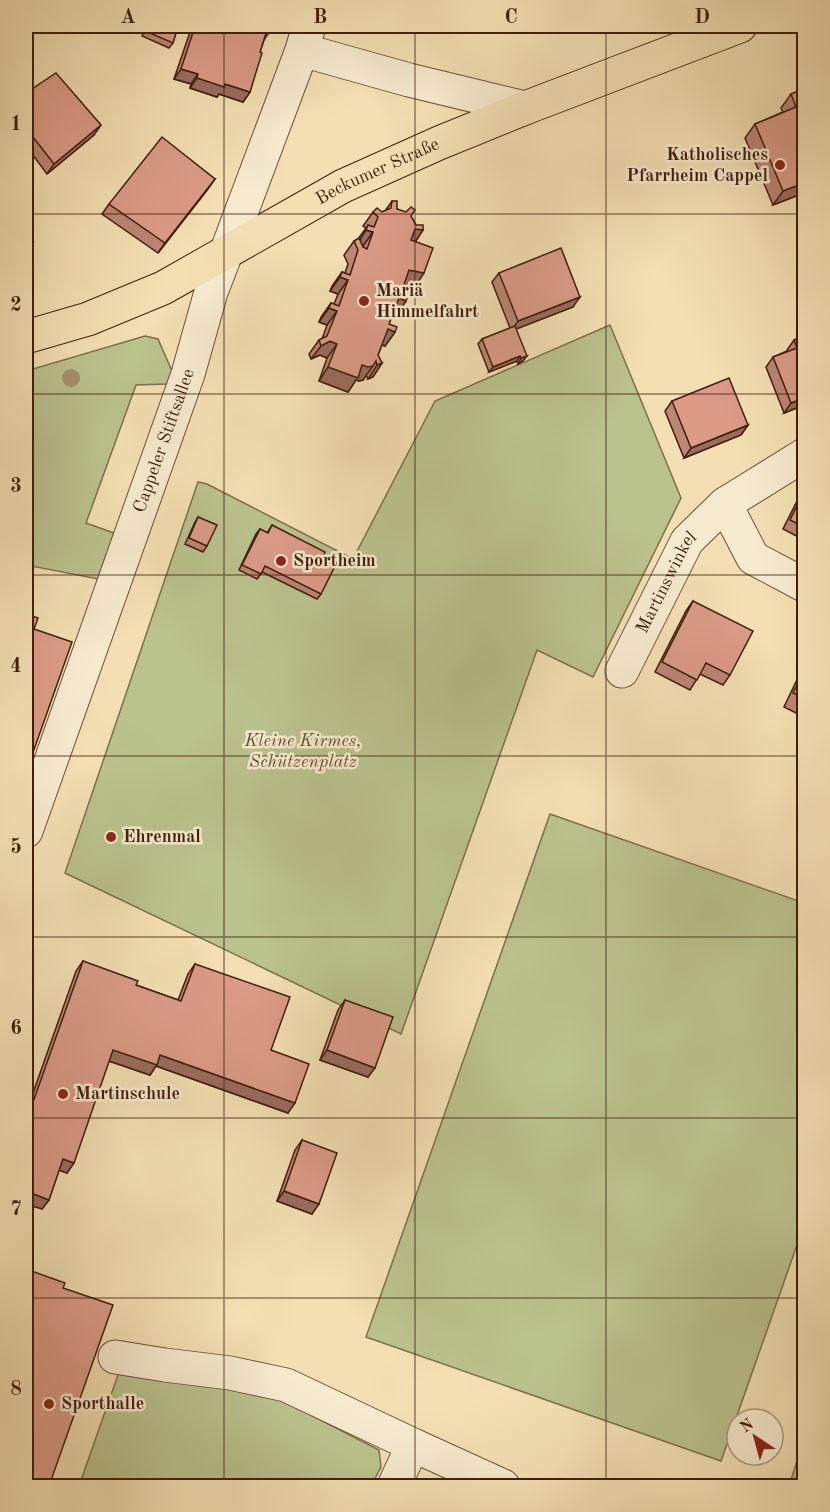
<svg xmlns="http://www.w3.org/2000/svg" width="830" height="1512" viewBox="0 0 830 1512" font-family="'Old Standard TT',serif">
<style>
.green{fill:#bac28e;stroke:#7c704c;stroke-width:1.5}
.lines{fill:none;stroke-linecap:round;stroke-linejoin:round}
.minor-casing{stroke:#6c4e35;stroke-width:35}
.major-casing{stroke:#3f1e0b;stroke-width:35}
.minor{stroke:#f7eace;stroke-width:33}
.major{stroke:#f3dfb3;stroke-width:33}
.tree{fill:#a4906c}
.wall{fill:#bc8574;stroke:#3f1e0b;stroke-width:1.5}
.shaded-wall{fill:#996c5e;stroke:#3f1e0b;stroke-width:1.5}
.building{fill:#db9b87;stroke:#3f1e0b;stroke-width:1.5}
.grid{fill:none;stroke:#3f1e0b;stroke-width:1.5;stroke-opacity:0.55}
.poi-dot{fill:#8f2418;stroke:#f7eace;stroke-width:2}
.labels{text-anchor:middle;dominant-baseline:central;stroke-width:5;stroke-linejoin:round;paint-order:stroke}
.poi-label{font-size:18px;font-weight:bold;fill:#3f1e0b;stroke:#f7eace;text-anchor:start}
.street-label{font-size:18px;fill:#3f1e0b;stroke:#f7eace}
.park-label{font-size:18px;font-style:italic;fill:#644f32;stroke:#f7eace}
.neatline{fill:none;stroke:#3f1e0b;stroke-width:2}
.grid-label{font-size:20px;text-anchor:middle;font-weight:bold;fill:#3f1e0b}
</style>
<rect width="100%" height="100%" fill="#f3dfb3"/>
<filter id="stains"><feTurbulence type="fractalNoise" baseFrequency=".00333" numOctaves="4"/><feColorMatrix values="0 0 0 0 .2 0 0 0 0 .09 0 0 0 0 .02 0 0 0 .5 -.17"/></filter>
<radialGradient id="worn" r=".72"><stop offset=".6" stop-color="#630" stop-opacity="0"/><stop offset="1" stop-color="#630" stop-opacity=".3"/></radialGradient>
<!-- green -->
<g class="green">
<path d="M610,325L681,498L593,677L537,650L401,1034L65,873L198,482L207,484L353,559L435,401Z"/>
<path d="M145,336L158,339L172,371L167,384L136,385L86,523L114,533L98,579L26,565V371Z"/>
<path d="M550,814L804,903V1225L721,1461L366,1337Z"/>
<path d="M119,1372L272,1395L379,1450L381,1467L371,1486H79Z"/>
<path d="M804,1439V1486H789Z"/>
</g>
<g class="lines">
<defs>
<g id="minor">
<path d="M302,50L409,80L525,108"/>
<path d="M804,455L725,504L753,558L804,585"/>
<path id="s1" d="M622,671L687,541L725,504"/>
<path id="s2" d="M26,831L188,374L211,292L226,253L302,50L309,26"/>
<path d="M115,1357L165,1365L230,1373L286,1385L413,1445"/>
<path d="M394,1486L413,1445L503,1486"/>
</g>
<g id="major">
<path id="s3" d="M26,337L88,319L163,288L343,186L439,143L525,108L740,26"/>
</g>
</defs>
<!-- minor casing -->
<use href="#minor" class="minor-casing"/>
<!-- major casing -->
<use href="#major" class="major-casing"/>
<!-- minor -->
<use href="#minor" class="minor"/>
<!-- major -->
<use href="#major" class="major"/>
</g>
<!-- trees -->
<circle class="tree" cx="71" cy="378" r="9"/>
<!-- wall -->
<g class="wall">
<path d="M147,26H178L173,43L169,48L142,36Z"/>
<path d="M192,26H272L270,31L264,40L260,52L250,92L243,102L219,94L217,97L190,88L191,84L174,79Z"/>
<path d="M804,89V193L773,205L745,138L755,124L783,112L781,108L791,94Z"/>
<path d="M26,93L94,135L47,174L26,146Z"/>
<path d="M215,179L158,253L102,214L109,204Z"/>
<path d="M392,201L397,209L411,216L416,225L423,230L415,242V287L404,285L401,293L397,315L393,313L389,324L395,332L385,346L382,345L378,355L382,363L373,377L368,379L366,375L363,380L359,381L356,380L348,392L319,381L327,358L320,355L311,359L309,354L319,340L322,339L327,325L319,322L321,317L331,303L334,304L338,294L330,291L332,286L342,272L345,273L348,264L344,255L354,241L358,239L366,228L363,226L373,212H382L385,211Z"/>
<path d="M499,273L573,307L516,329L523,361L518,364L517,361L489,372L478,344L482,339L510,328L492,282Z"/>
<path d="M804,336V405L784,413L766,367L773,357L787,351V350L794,340Z"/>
<path d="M672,401L748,425L741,435L684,458L665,411Z"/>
<path d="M804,487V540L783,529Z"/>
<path d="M198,517L207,546L203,552L185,544L195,522Z"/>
<path d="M272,525L322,560L321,594L317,599L262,572L257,579L239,570L256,534L260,529L267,533Z"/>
<path d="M693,601L730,675L723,685L700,674L690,690L655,672L686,611Z"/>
<path d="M804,665V717L784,707Z"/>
<path d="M83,961L136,985L178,1000L188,974L195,964L271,1050L288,1113L156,1066L150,1075L109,1061L67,1173L59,1170L49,1200L42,1209L26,1204V1113L76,971Z"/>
<path d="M345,1000L368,1077L320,1060L338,1010Z"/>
<path d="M302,1140L312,1214L277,1201L295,1150Z"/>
</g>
<!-- shaded-wall -->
<g class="shaded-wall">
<path d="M181,69L198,74L191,84L174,79Z"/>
<path d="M197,78L225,84L250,92L243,102L219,94L217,97L190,88Z"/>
<path d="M101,125L94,135L47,174L54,164Z"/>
<path d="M215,179L208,189L158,253L165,243Z"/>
<path d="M804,183V193L773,205L783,191Z"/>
<path d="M415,229L423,230L414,244L405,243Z"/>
<path d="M366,230L373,232L363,246L357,244Z"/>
<path d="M33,242L29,247L26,248V243Z"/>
<path d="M409,270L424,273L415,287L400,284Z"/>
<path d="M340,277L348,280L338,294L330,291Z"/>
<path d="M580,297L573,307L511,331L518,321Z"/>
<path d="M399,298L406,301L397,315L389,312Z"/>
<path d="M329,308L337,311L327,325L319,322Z"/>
<path d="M388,329L395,332L385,346L378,343Z"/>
<path d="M330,341L337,344L327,358L320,355L311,359L321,346Z"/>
<path d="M520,356L517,361L489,372L493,367Z"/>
<path d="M527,356L523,361L518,364L521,358Z"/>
<path d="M382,363L373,377L368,379L377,365Z"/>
<path d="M362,365L373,366L363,380L359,381L356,380L348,392L319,381L328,367Z"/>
<path d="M804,398V405L784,413L791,403Z"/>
<path d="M748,425L741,435L684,458L691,448Z"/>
<path d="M26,759L30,761L26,767Z"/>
<path d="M113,1050L160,1055L295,1103L288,1113L156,1066L150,1075L106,1060Z"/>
<path d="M327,1050L375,1068L368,1077L320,1060Z"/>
<path d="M63,1159L74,1163L67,1173L56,1169Z"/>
<path d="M26,1191L49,1200L42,1209L26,1204Z"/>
<path d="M284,1191L319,1204L312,1214L277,1201Z"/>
</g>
<!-- building -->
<g class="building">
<path d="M148,26H178L173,43L145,31Z"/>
<path d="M195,26H272L270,31L267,30L260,52L262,53L250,92L225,84L224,87L197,78L198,74L181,69Z"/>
<path d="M56,73L101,125L54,164L26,128V93Z"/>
<path d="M804,89V183L783,191L755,124L796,107L791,94Z"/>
<path d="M162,137L215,179L165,243L109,204Z"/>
<path d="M392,201H397V209L406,212L411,207L415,210L411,216L416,225H423V230L415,229L411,240L433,248L424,273L409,270L401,293L408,296L406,301L399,298L389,324L397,327L395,332L388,329L378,355L382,363L377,365L376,361L373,366L368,367L362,365L358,378L328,367L337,344L330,341L321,346L319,340L327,336L337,311L329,308L331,303L339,306L348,280L340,277L342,272L350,275L358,250L354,241L359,238L363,247L367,249L373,232L366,230L368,225L374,227L378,217L373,212L377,208L382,212L391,208Z"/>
<path d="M26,230L33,242L26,243Z"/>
<path d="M561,248L580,297L518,321L499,273Z"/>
<path d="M515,326L527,356L521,358L520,356L493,367L482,339Z"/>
<path d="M804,336V398L791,403L773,357L797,348L794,340Z"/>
<path d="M729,378L748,425L691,448L672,401Z"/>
<path d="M804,491V527L790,520Z"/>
<path d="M198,517L217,525L207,546L189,538Z"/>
<path d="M272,525L325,552L322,560L335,566L321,594L265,566L261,574L242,565L260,529L268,533Z"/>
<path d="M693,601L753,631L730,675L706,663L697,680L662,662Z"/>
<path d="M26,614L38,618L34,629L72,642L30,761L26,759Z"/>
<path d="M804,671V698L793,693Z"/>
<path d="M83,961L138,981L136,985L181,1001L195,964L290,997L271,1050L309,1064L295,1103L160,1055L157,1065L113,1050L74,1163L63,1159L49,1200L26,1191V1122Z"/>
<path d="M345,1000L393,1017L375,1068L327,1050Z"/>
<path d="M302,1140L337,1153L319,1204L284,1191Z"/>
<path d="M26,1269L65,1283L63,1288L113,1305L49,1486H26Z"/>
</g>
<!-- grid -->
<path class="grid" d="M224,26V1486M415,26V1486M606,26V1486M26,214H804M26,394H804M26,575H804M26,756H804M26,937H804M26,1118H804M26,1298H804"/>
<!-- markers -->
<g class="poi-dot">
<circle cx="780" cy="165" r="6"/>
<circle cx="364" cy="301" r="6"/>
<circle cx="281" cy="561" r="6"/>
<circle cx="111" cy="837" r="6"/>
<circle cx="63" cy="1094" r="6"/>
<circle cx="49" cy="1404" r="6"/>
</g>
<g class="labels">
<!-- poi labels -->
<g class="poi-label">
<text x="768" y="155" text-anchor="end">Katholisches<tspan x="768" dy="21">Pfarrheim Cappel</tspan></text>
<text x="376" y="291">Mariä<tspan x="376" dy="21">Himmelfahrt</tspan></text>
<text x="293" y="561">Sportheim</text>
<text x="123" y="837">Ehrenmal</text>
<text x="75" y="1094">Martinschule</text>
<text x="61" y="1404">Sporthalle</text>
</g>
<!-- street labels -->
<g class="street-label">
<text stroke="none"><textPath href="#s3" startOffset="390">Beckumer Straße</textPath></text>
<text stroke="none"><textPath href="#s2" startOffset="414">Cappeler Stiftsallee</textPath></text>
<text stroke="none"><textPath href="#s1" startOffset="99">Martinswinkel</textPath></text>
</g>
<!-- park labels -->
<g class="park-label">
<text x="303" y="741">Kleine Kirmes,<tspan x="303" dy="21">Schützenplatz</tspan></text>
</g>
</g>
<!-- margin -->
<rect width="830" height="1512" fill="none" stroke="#f3dfb3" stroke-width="66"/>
<!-- north arrow -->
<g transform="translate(755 1437) rotate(324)"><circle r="28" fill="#f7eace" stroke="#ad9880" stroke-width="1.5"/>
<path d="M0-4.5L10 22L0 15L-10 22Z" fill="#8f2418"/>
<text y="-9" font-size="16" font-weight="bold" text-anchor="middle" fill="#3f1e0b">N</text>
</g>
<rect x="33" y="33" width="764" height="1446" class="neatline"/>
<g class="grid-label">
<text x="128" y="23">A</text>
<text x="320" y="23">B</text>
<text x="511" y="23">C</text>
<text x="702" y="23">D</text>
<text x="16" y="130">1</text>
<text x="16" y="311">2</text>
<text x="16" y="492">3</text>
<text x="16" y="672">4</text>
<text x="16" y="853">5</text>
<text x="16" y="1034">6</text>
<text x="16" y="1215">7</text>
<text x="16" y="1395">8</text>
</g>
<rect width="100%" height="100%" filter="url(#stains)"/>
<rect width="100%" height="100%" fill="url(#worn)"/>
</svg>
